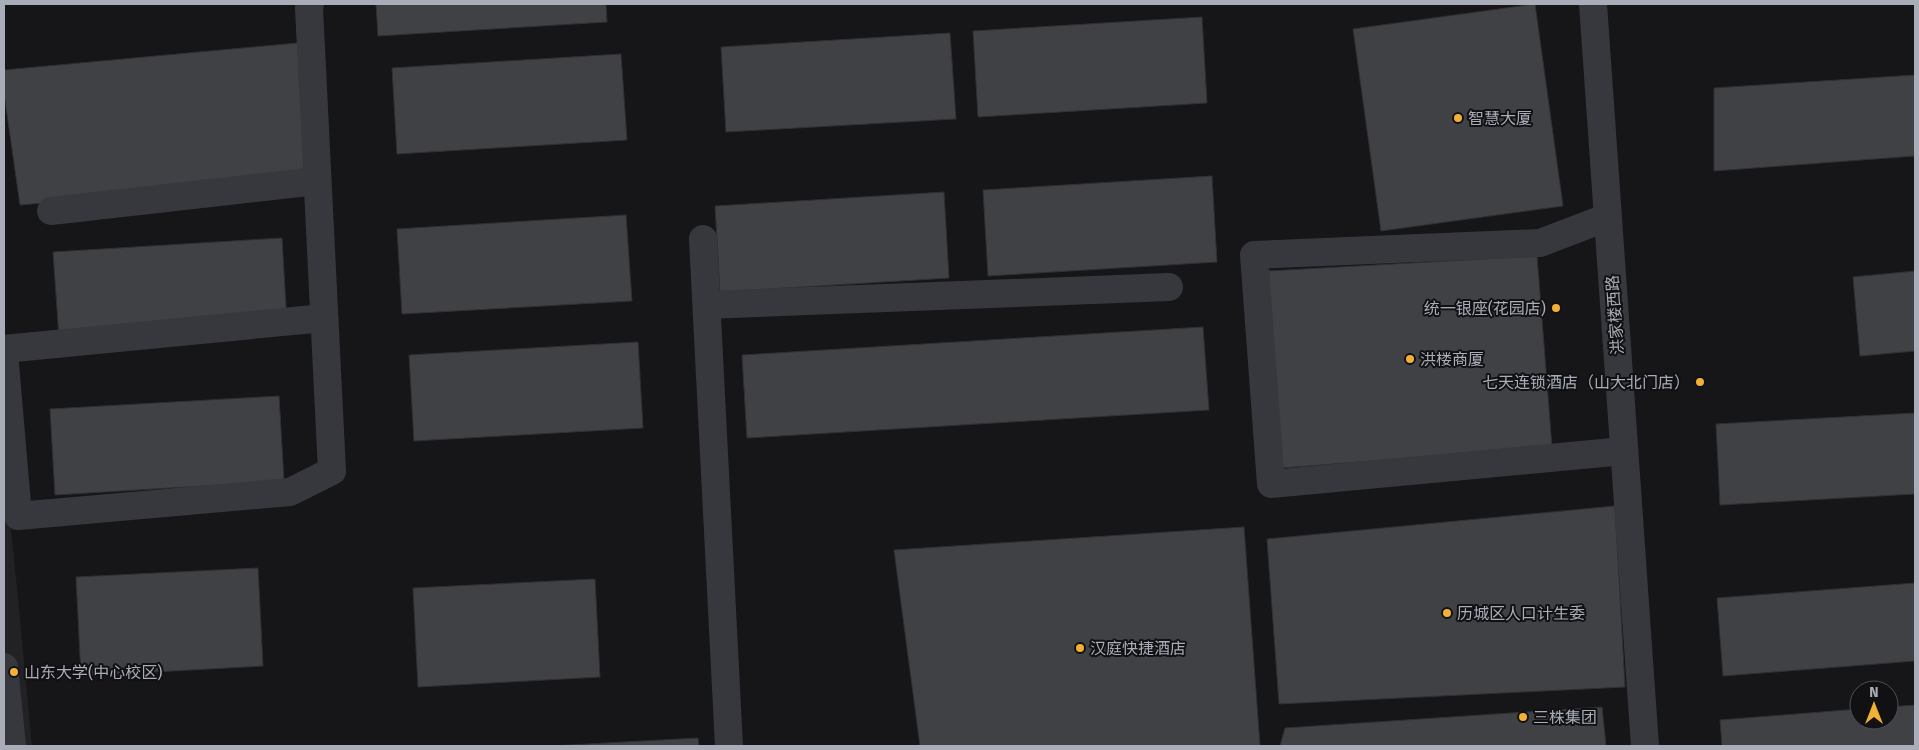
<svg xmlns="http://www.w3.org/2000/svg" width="1919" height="750" viewBox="0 0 1919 750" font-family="'Fira Sans','Noto Sans SC',sans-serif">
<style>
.built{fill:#222225}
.building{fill:#404145;stroke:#303034}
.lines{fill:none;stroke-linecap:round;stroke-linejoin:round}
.minor{stroke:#37383d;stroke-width:28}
.poi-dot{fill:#f2b134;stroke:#111113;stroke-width:2}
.labels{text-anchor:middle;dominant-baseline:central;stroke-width:4;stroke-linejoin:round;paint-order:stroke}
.poi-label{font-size:16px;fill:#a8adb8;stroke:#111113;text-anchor:start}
.street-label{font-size:16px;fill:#a8adb8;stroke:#111113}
</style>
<rect width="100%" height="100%" fill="#161618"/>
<!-- built -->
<path class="built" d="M4,462L18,598L32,746H4Z"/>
<!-- building -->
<g class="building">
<path d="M376,4H606L607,22L378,36Z"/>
<path d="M1535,4L1563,206L1381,231L1353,29Z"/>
<path d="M1202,17L1207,103L978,117L973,31Z"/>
<path d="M950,33L956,119L726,132L721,47Z"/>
<path d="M308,42L314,180L20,205L4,93V70Z"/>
<path d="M621,54L627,140L397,154L392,68Z"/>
<path d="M1915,75V156L1714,171V88Z"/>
<path d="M1212,176L1217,262L988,276L983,190Z"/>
<path d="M944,192L949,278L720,292L715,206Z"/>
<path d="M626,215L632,301L402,314L397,229Z"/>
<path d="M282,238L287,324L59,337L53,252Z"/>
<path d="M1537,256L1552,447L1282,468L1268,271Z"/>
<path d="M1915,271V351L1860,356L1853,277Z"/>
<path d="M1203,327L1209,410L747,438L742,355Z"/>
<path d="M638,342L643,428L414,441L409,355Z"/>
<path d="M279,396L284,481L55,495L50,409Z"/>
<path d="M1915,413V494L1720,505L1716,424Z"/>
<path d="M1615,506L1625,687L1279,704L1267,539Z"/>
<path d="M1244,527L1260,746H920L894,550Z"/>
<path d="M258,568L263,666L81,676L76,577Z"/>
<path d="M595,579L600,677L418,687L413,588Z"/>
<path d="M1915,583V661L1723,676L1717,598Z"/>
<path d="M1915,705V746H1722L1720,720L1859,709V720H1889V707Z"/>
<path d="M1602,707L1606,746H1280L1285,728Z"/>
<path d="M698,738L699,746H551Z"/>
</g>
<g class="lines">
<!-- minor -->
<g class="minor">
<path d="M1593,4L1645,746"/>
<path d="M51,211L317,181"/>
<path d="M1608,217L1540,243L1254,255L1271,484L1624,451"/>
<path d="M703,239L729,746"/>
<path d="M707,305L1169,287"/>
<path d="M4,349L324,318"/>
<path d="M4,352L18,516L290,492L332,471L309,8L310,4"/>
<path d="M4,667L12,746"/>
</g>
</g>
<!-- markers -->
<g class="poi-dot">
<circle cx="1458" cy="118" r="5"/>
<circle cx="1556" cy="308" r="5"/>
<circle cx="1410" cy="359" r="5"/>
<circle cx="1700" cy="382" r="5"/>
<circle cx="1447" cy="613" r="5"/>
<circle cx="1080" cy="648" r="5"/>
<circle cx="14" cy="672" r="5"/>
<circle cx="1523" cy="717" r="5"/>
</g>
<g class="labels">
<!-- poi labels -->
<g class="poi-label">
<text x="1468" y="118">智慧大厦</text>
<text x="1546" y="308" text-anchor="end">统一银座(花园店)</text>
<text x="1420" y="359">洪楼商厦</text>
<text x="1690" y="382" text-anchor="end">七天连锁酒店（山大北门店）</text>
<text x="1457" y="613">历城区人口计生委</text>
<text x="1090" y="648">汉庭快捷酒店</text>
<text x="24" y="672">山东大学(中心校区)</text>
<text x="1533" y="717">三株集团</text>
</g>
<!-- street labels -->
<g class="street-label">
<text transform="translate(1615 315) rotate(-94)">洪家楼西路</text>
</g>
</g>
<!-- border -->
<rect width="1919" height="750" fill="none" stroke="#a8adb8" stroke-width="10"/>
<!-- north arrow -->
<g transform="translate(1874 705)"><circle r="24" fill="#111113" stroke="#4d4f55"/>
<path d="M0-4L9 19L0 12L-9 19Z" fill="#f2b134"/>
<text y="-8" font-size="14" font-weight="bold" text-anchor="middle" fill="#a8adb8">N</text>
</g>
</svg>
